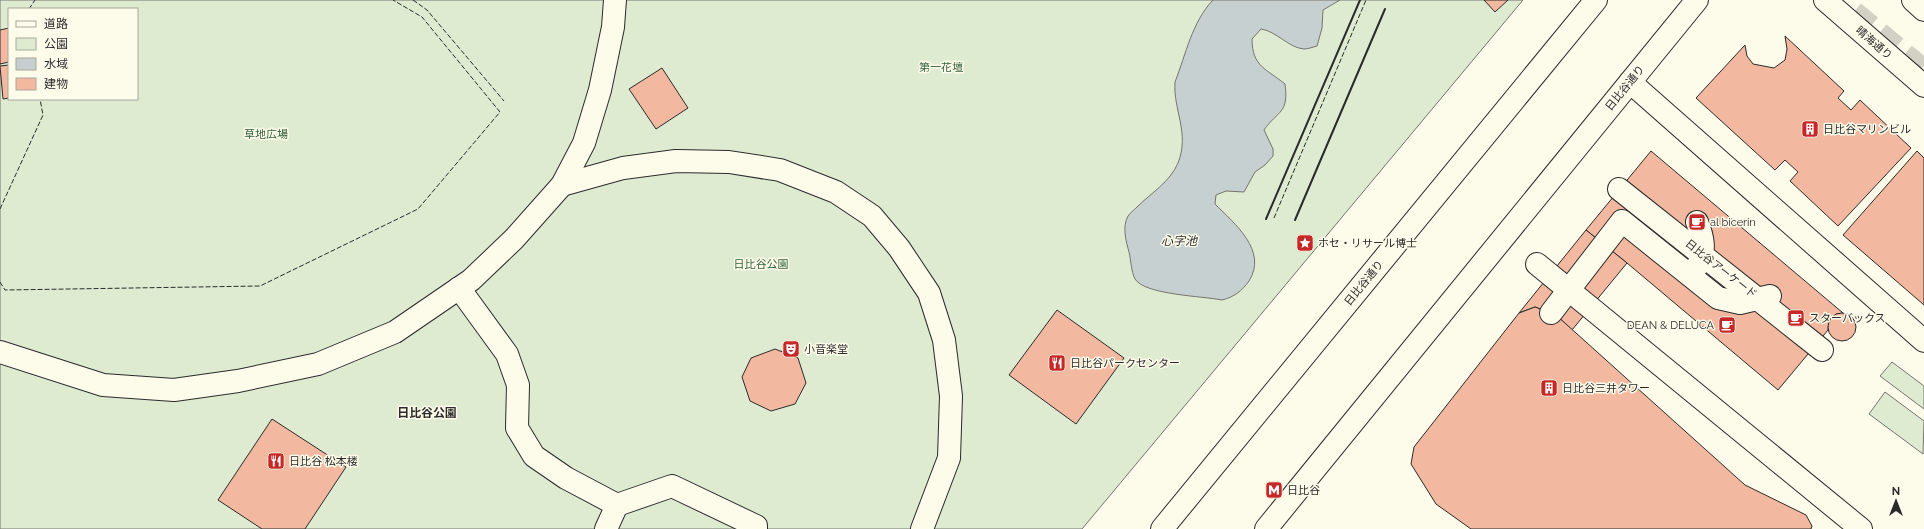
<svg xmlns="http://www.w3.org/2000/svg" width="1924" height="529" viewBox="0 0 1924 529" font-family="Raleway,'Noto Sans JP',sans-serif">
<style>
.green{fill:#deebd1;stroke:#74746e;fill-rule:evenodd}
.water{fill:#c7d0d0;stroke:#74746e}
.building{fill:#f2b8a0;stroke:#2b2b2b}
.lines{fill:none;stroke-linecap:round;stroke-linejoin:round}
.major-tunnel{stroke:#d3d1c4;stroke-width:22;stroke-dasharray:22 11;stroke-linecap:butt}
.minor-casing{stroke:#2b2b2b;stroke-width:24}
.major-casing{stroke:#2b2b2b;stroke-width:24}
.minor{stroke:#fdfbea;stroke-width:22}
.major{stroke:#fdfbea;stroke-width:22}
.fence{stroke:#2b2b2b;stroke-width:1;stroke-dasharray:5 2;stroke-linecap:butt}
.wall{stroke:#2b2b2b;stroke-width:2}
.labels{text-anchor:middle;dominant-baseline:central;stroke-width:3;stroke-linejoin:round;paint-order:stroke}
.street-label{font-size:11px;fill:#2b2b2b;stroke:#fdfbea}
.park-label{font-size:11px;fill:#34623c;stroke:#fdfbea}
.poi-label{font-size:11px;fill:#2b2b2b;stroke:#fdfbea;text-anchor:start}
.water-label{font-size:12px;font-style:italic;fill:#2b2b2b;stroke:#fdfbea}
.neighbourhood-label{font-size:12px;font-weight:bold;fill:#2b2b2b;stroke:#fdfbea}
</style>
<rect width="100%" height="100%" fill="#fdfbea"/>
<!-- green -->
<g class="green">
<path d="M0,0H1523L1082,529H0ZM9,9H137V99H9Z"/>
<path d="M1892,362L1924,386V409L1880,376Z"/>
<path d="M1885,392L1924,421L1923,454L1869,414Z"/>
</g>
<!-- water -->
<path class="water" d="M1213,0H1340L1323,10L1322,28L1317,46C1313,47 1308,49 1304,49C1289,48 1276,31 1261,29L1252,39C1252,67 1267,69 1285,84C1289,114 1278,110 1264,130L1273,149V156L1265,165L1255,172L1244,192L1226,191L1216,195L1215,204C1235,224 1268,251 1249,281C1242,291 1234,297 1222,300C1203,296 1145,295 1135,279C1131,271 1131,260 1129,252C1126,241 1122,227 1128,216C1130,213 1134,210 1137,207C1151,193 1170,182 1178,163C1190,133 1173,110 1175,82C1186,54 1192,22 1213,0Z"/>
<!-- building -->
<g class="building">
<path d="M1484,0H1508L1495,12Z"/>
<path d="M9,28V62L0,64V30Z"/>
<path d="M1785,36L1844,91L1838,98L1851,110L1860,100L1911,148L1838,226L1790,181L1798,172L1785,160L1775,170L1696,98L1745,45L1747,56L1753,64L1774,68L1785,60L1787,49Z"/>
<path d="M9,65V98L3,99L0,66Z"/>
<path d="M662,68L688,108L656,129L629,89Z"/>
<path d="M1651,151L1843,313L1836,314L1829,320L1828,330L1778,390L1627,263L1586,230Z"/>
<path d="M1917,151L1924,158V305L1843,235Z"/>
<path d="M1586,230L1627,263L1572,330L1556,315L1535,307L1519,313Z"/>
<path d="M1535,307L1556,315L1745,485L1806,515L1812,526L1811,529H1471L1436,504L1411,464L1414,447L1519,313Z"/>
<path d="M1057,310L1124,358L1076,424L1009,375Z"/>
<circle cx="1842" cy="327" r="14"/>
<path d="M775,349L798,358L806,383L795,404L771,411L750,401L742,377L751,358Z"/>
<path d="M272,419L346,467L305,529H262L218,500Z"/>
</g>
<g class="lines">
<!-- major-tunnel -->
<path class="major-tunnel" d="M1854,12L1924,70"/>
<defs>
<g id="minor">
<path d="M1630,82L1924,341"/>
<path d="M562,185L623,168L676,161L729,162L780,170L836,192L872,216L899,248L929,293L944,340L951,396L949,458L922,529"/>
<path d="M1619,189L1822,350"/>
<path d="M1697,222C1703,237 1706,250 1698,265"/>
<path d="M1537,264L1861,529"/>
<path d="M459,288L507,354L518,385L517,428L534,456L566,478L617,505"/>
<path d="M1551,313L1622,221L1718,298L1740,303L1770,296"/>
<path d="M0,352L103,385L174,390L238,381L318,364L395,332L471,280L514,239L562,185L584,143L600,90L613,27L615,0"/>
<path d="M606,529L617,505L672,486L756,526V529"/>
</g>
<g id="major">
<path d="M1825,0L1924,86"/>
<path d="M1913,0L1924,10"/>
<path d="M1162,529L1596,0"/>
<path d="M1266,529L1697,0"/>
</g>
</defs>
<!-- minor casing -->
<use href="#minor" class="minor-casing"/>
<!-- major casing -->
<use href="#major" class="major-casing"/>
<!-- minor -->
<use href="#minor" class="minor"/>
<!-- major -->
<use href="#major" class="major"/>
<!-- fence -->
<g class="fence">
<path d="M413,0L427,10L504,101"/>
<path d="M29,9L35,0"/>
<path d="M0,209L43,115L40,99"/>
<path d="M1274,218L1366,0"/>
<path d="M0,282L5,290L260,286L418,209L500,112L422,17L393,0"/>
</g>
<!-- wall -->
<g class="wall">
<path d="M1266,219L1360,0"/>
<path d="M1295,220L1385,9"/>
</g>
</g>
<!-- icons -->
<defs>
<symbol id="building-square" viewBox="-11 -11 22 22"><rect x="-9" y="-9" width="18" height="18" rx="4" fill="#c62828" stroke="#fdfbea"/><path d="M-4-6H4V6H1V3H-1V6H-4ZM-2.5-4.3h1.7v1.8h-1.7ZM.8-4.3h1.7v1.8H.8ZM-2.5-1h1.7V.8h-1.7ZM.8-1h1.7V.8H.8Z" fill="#fff"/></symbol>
<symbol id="cafe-square" viewBox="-11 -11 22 22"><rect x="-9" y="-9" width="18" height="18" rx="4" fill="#c62828" stroke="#fdfbea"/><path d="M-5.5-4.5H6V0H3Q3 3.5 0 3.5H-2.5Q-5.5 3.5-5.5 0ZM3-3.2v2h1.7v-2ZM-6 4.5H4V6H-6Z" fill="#fff"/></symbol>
<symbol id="sight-square" viewBox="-11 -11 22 22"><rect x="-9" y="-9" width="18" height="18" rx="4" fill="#c62828" stroke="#fdfbea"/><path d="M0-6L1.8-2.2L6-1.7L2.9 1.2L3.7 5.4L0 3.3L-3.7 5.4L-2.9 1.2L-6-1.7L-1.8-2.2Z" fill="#fff"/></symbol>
<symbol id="theatre-square" viewBox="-11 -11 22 22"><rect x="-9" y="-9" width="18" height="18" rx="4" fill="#c62828" stroke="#fdfbea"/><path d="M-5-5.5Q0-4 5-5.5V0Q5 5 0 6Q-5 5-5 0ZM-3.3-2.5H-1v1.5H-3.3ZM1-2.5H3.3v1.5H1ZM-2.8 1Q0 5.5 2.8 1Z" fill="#fff"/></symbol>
<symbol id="restaurant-square" viewBox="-11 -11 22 22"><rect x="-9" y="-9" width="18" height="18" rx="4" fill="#c62828" stroke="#fdfbea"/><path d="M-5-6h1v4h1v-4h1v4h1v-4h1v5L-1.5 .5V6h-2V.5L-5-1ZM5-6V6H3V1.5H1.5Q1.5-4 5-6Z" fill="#fff"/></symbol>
<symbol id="metro-square" viewBox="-11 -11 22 22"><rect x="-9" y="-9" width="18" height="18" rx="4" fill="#c62828" stroke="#fdfbea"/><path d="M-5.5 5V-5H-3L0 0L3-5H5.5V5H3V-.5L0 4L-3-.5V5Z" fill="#fff"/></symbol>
</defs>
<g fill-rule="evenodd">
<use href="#building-square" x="1800" y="119" width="20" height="20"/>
<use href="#cafe-square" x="1687" y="212" width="20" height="20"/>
<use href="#sight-square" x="1295" y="233" width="20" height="20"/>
<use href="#cafe-square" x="1786" y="308" width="20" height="20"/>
<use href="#cafe-square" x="1717" y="315" width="20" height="20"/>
<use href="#theatre-square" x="781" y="339" width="20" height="20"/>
<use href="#restaurant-square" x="1047" y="353" width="20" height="20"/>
<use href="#building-square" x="1539" y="378" width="20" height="20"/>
<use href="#restaurant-square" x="266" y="451" width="20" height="20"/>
<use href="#metro-square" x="1264" y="480" width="20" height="20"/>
</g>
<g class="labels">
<!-- street labels -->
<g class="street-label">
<text transform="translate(1874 43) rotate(41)">晴海通り</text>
<text transform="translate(1625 88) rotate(-51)">日比谷通り</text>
<text transform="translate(1721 269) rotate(38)">日比谷アーケード</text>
<text transform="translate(1364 283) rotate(-51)">日比谷通り</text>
</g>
<!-- park labels -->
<g class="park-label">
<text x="941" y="67">第一花壇</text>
<text x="266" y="134">草地広場</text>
<text x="761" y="264">日比谷公園</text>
</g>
<!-- poi labels -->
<g class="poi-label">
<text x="1823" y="129">日比谷マリンビル</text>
<text x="1710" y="222">al bicerin</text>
<text x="1318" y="243">ホセ・リサール博士</text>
<text x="1809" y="318">スターバックス</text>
<text x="1714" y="325" text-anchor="end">DEAN &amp; DELUCA</text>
<text x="804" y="349">小音楽堂</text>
<text x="1070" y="363">日比谷パークセンター</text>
<text x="1562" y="388">日比谷三井タワー</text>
<text x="289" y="461">日比谷 松本楼</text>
<text x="1287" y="490">日比谷</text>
</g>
<!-- water labels -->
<g class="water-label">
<text x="1179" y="241">心字池</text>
</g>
<!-- neighbourhood labels -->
<g class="neighbourhood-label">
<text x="427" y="413">日比谷公園</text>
</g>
</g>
<!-- legend -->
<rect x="8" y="8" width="130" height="92" fill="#fdfbea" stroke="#a9a89e"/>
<rect x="16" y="21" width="20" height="6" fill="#fdfbea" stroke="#a9a89e"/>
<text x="44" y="28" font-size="12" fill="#2b2b2b">道路</text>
<rect x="16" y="38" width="20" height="12" fill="#deebd1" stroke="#a9a89e"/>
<text x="44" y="48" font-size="12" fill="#2b2b2b">公園</text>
<rect x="16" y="58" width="20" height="12" fill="#c7d0d0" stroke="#a9a89e"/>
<text x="44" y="68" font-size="12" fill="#2b2b2b">水域</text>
<rect x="16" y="78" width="20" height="12" fill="#f2b8a0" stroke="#a9a89e"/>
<text x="44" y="88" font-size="12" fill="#2b2b2b">建物</text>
<!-- north arrow -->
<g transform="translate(1896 501)" stroke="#fdfbea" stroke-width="3" paint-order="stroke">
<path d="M0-3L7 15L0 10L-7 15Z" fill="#2b2b2b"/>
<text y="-6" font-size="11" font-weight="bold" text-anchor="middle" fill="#2b2b2b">N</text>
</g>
</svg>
